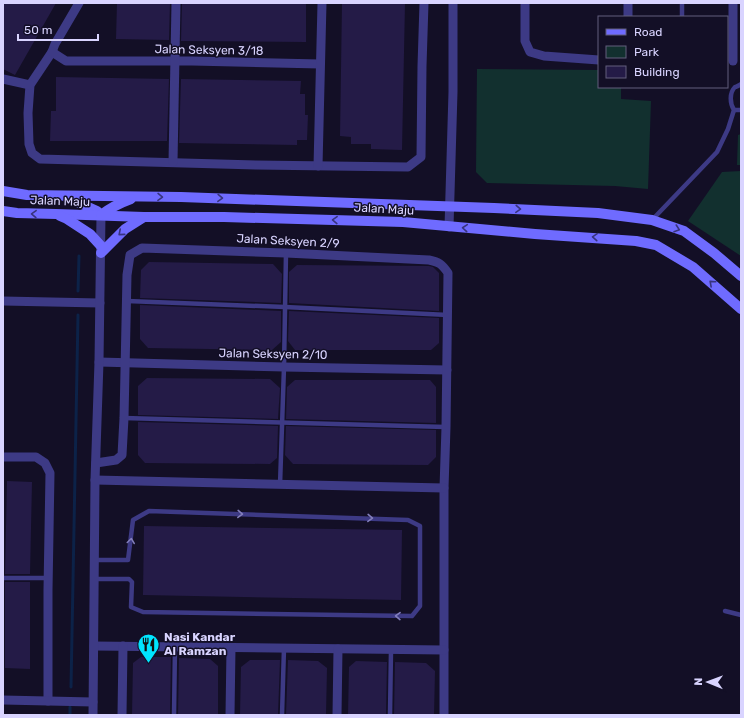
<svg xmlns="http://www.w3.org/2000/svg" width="744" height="718" viewBox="0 0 744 718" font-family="Rubik,sans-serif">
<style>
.green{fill:#12302f}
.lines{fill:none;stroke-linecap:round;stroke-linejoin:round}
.stream{stroke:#0c2248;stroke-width:3}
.building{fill:#241b47}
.lane{stroke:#3d3a85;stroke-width:4.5}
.street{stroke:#3d3a85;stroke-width:9}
.secondary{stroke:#6f6bff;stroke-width:10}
.oneway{stroke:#38347d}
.oneway2{stroke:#837fbc}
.labels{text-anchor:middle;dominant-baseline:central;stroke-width:3;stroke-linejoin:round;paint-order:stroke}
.street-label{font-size:12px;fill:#d9d4ff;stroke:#130f26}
.poi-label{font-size:12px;font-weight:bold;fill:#d9d4ff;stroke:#130f26;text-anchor:start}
</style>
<rect width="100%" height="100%" fill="#130f26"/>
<!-- green -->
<g class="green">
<path d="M477,69L599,70V87H621V99L651,101L648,189L615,186L487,183L476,172Z"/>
<path d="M741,134V165H737L738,135Z"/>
<path d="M741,171V256L688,221L722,172Z"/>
</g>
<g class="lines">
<!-- stream -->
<g class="stream">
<path d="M78,291L79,256"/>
<path d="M71,687L78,315"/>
<path d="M70,715V707"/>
</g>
</g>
<!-- building -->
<g class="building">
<path d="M3,3H56L15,75L3,69Z"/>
<path d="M117,3H170L169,40L116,39Z"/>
<path d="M182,3H306V42L181,41Z"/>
<path d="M342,3H405L402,150L371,149V144H351V137L340,136Z"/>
<path d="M56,77L169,79L167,141H50L51,111H56Z"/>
<path d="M181,79L301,81L300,94H305V115H308L307,140H297V145L179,143Z"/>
<path d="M149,262L273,264L282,274L281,303L140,298L141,270Z"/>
<path d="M297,265L429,266L433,267L439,273V311L289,303V272Z"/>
<path d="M140,305L281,311V342L272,350L148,348L140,339Z"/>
<path d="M289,311L439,318V343L431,350H295L288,341Z"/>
<path d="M147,378L270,379L280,388L278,419L138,415V386Z"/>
<path d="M295,380H430L436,387V423L286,419L287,387Z"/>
<path d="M138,422L278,426L277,458L270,464L145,463L138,455Z"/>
<path d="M286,426L436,430V457L428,465L293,464L285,455Z"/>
<path d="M7,481L32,482L30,574H5Z"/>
<path d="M144,526L402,530L401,600L143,595Z"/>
<path d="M5,582H30V669L5,668Z"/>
<path d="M141,657H171L170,715H132L133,663Z"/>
<path d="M179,658L210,659L218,666V715H178Z"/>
<path d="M250,660H280L278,715H240L241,667Z"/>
<path d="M288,660L318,661L327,668L326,715H286Z"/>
<path d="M356,661L387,662L386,715H348L349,667Z"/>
<path d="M395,662L426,663L435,671L434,715H394Z"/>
</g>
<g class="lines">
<!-- lane -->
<g class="lane">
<path d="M682,3V17"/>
<path d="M734,110H741"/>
<path d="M652,220L717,152L728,129L734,110C730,104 729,93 735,87C736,87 740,85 741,84"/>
<path d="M127,301L285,307L448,315"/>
<path d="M124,418L446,427"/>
<path d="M280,485L284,367L286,253"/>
<path d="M3,578H48"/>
<path d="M94,579H129L132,582L131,607L143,612L412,616L420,606V526L408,520L149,511L133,520L128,560H94"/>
<path d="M725,611L741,615"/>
<path d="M174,715L175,647"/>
<path d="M282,715L284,648"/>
<path d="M390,715L391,650"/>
</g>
<!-- street -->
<g class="street">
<path d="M79,3L55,44L52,52L30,85L28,113L29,144L32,153L40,159L256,165L408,167L421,157L422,66L424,3"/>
<path d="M525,3V41L530,52L544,56L599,60"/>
<path d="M628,17V3"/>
<path d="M52,52L66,61H192L320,64"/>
<path d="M733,61V3"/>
<path d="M3,79L30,85"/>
<path d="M173,162L176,3"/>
<path d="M318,166L322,3"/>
<path d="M449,227L453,92V3"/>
<path d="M3,301L100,303"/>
<path d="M99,362L284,367L447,370"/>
<path d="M3,457H36L45,463L50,473L48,590V701"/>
<path d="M96,463L116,460L122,455L124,418L127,275L130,255L142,248L286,253L429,260C439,262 442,264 448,273L446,427L444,488V715"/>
<path d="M95,480L444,488"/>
<path d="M94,646L444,650"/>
<path d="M3,700L93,702"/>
<path d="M93,715L95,480L99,362L101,215"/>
<path d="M122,715L123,646"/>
<path d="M230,715L231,648"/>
<path d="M337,715L338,649"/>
</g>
<!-- secondary -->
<g class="secondary">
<path d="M3,191L27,195L181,197L494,208L598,213L621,216L652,220L684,231L714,253L741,276"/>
<path d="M66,197L97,211L101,215"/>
<path d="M3,211L17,213L56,214L144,217H224L403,222L535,234L636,241L656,245L693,267L741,309"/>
<path d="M101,215C110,208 120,203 131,199"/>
<path d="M60,216L67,219L90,234L101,246"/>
<path d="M101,253L125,229L144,217"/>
</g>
</g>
<!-- one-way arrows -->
<defs><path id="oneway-chevron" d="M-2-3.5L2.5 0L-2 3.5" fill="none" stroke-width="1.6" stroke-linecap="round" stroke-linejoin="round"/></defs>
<g class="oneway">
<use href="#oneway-chevron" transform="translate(160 197) rotate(1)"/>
<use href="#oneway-chevron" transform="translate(220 198) rotate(2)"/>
<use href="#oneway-chevron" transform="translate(518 209) rotate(3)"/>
<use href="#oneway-chevron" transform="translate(34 214) rotate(-178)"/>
<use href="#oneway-chevron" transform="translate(335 220) rotate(-178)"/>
<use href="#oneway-chevron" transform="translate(465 228) rotate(-175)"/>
<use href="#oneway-chevron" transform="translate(677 229) rotate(19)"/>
<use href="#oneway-chevron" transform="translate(121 233) rotate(139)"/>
<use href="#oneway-chevron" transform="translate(595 237) rotate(-176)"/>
<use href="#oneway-chevron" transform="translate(712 283) rotate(-138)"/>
</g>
<g class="oneway2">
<use href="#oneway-chevron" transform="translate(240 514) rotate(2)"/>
<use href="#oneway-chevron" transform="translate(370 518) rotate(2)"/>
<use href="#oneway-chevron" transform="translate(131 541) rotate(-82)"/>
<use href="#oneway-chevron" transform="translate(398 616) rotate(-179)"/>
</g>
<!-- icons -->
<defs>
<symbol id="restaurant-pin" viewBox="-11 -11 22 30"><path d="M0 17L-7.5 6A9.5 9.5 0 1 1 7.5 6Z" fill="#00e5ff" stroke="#130f26"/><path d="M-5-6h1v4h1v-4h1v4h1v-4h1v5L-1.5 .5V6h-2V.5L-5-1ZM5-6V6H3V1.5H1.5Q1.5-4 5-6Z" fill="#111"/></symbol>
</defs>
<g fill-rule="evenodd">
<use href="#restaurant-pin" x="136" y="632" width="25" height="34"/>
</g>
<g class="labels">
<!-- street labels -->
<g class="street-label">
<text transform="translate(209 50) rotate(1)">Jalan Seksyen 3/18</text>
<text transform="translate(60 201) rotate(2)">Jalan Maju</text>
<text transform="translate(384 209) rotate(3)">Jalan Maju</text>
<text transform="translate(288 241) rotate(3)">Jalan Seksyen 2/9</text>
<text transform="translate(273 354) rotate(1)">Jalan Seksyen 2/10</text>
</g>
<!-- poi labels -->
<g class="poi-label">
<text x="164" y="637">Nasi Kandar<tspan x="164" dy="14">Al Ramzan</tspan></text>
</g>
</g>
<!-- border -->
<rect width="744" height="718" fill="none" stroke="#d9d4ff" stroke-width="8"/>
<!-- legend -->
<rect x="598" y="16" width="130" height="72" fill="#130f26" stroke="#625e7d"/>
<rect x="606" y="29" width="20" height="6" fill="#6f6bff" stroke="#625e7d"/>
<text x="634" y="36" font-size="12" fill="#d9d4ff">Road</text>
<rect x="606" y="46" width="20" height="12" fill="#12302f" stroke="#625e7d"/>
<text x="634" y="56" font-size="12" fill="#d9d4ff">Park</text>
<rect x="606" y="66" width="20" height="12" fill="#241b47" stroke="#625e7d"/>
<text x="634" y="76" font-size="12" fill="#d9d4ff">Building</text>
<!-- north arrow -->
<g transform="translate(708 682) rotate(271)" stroke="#130f26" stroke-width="3" paint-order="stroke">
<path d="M0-3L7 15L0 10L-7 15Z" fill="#d9d4ff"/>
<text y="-6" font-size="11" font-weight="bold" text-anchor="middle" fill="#d9d4ff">N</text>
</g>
<!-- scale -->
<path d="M18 34v6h80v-6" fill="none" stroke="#d9d4ff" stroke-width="2"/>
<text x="24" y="34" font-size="12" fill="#d9d4ff" stroke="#130f26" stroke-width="3" paint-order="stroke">50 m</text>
</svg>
